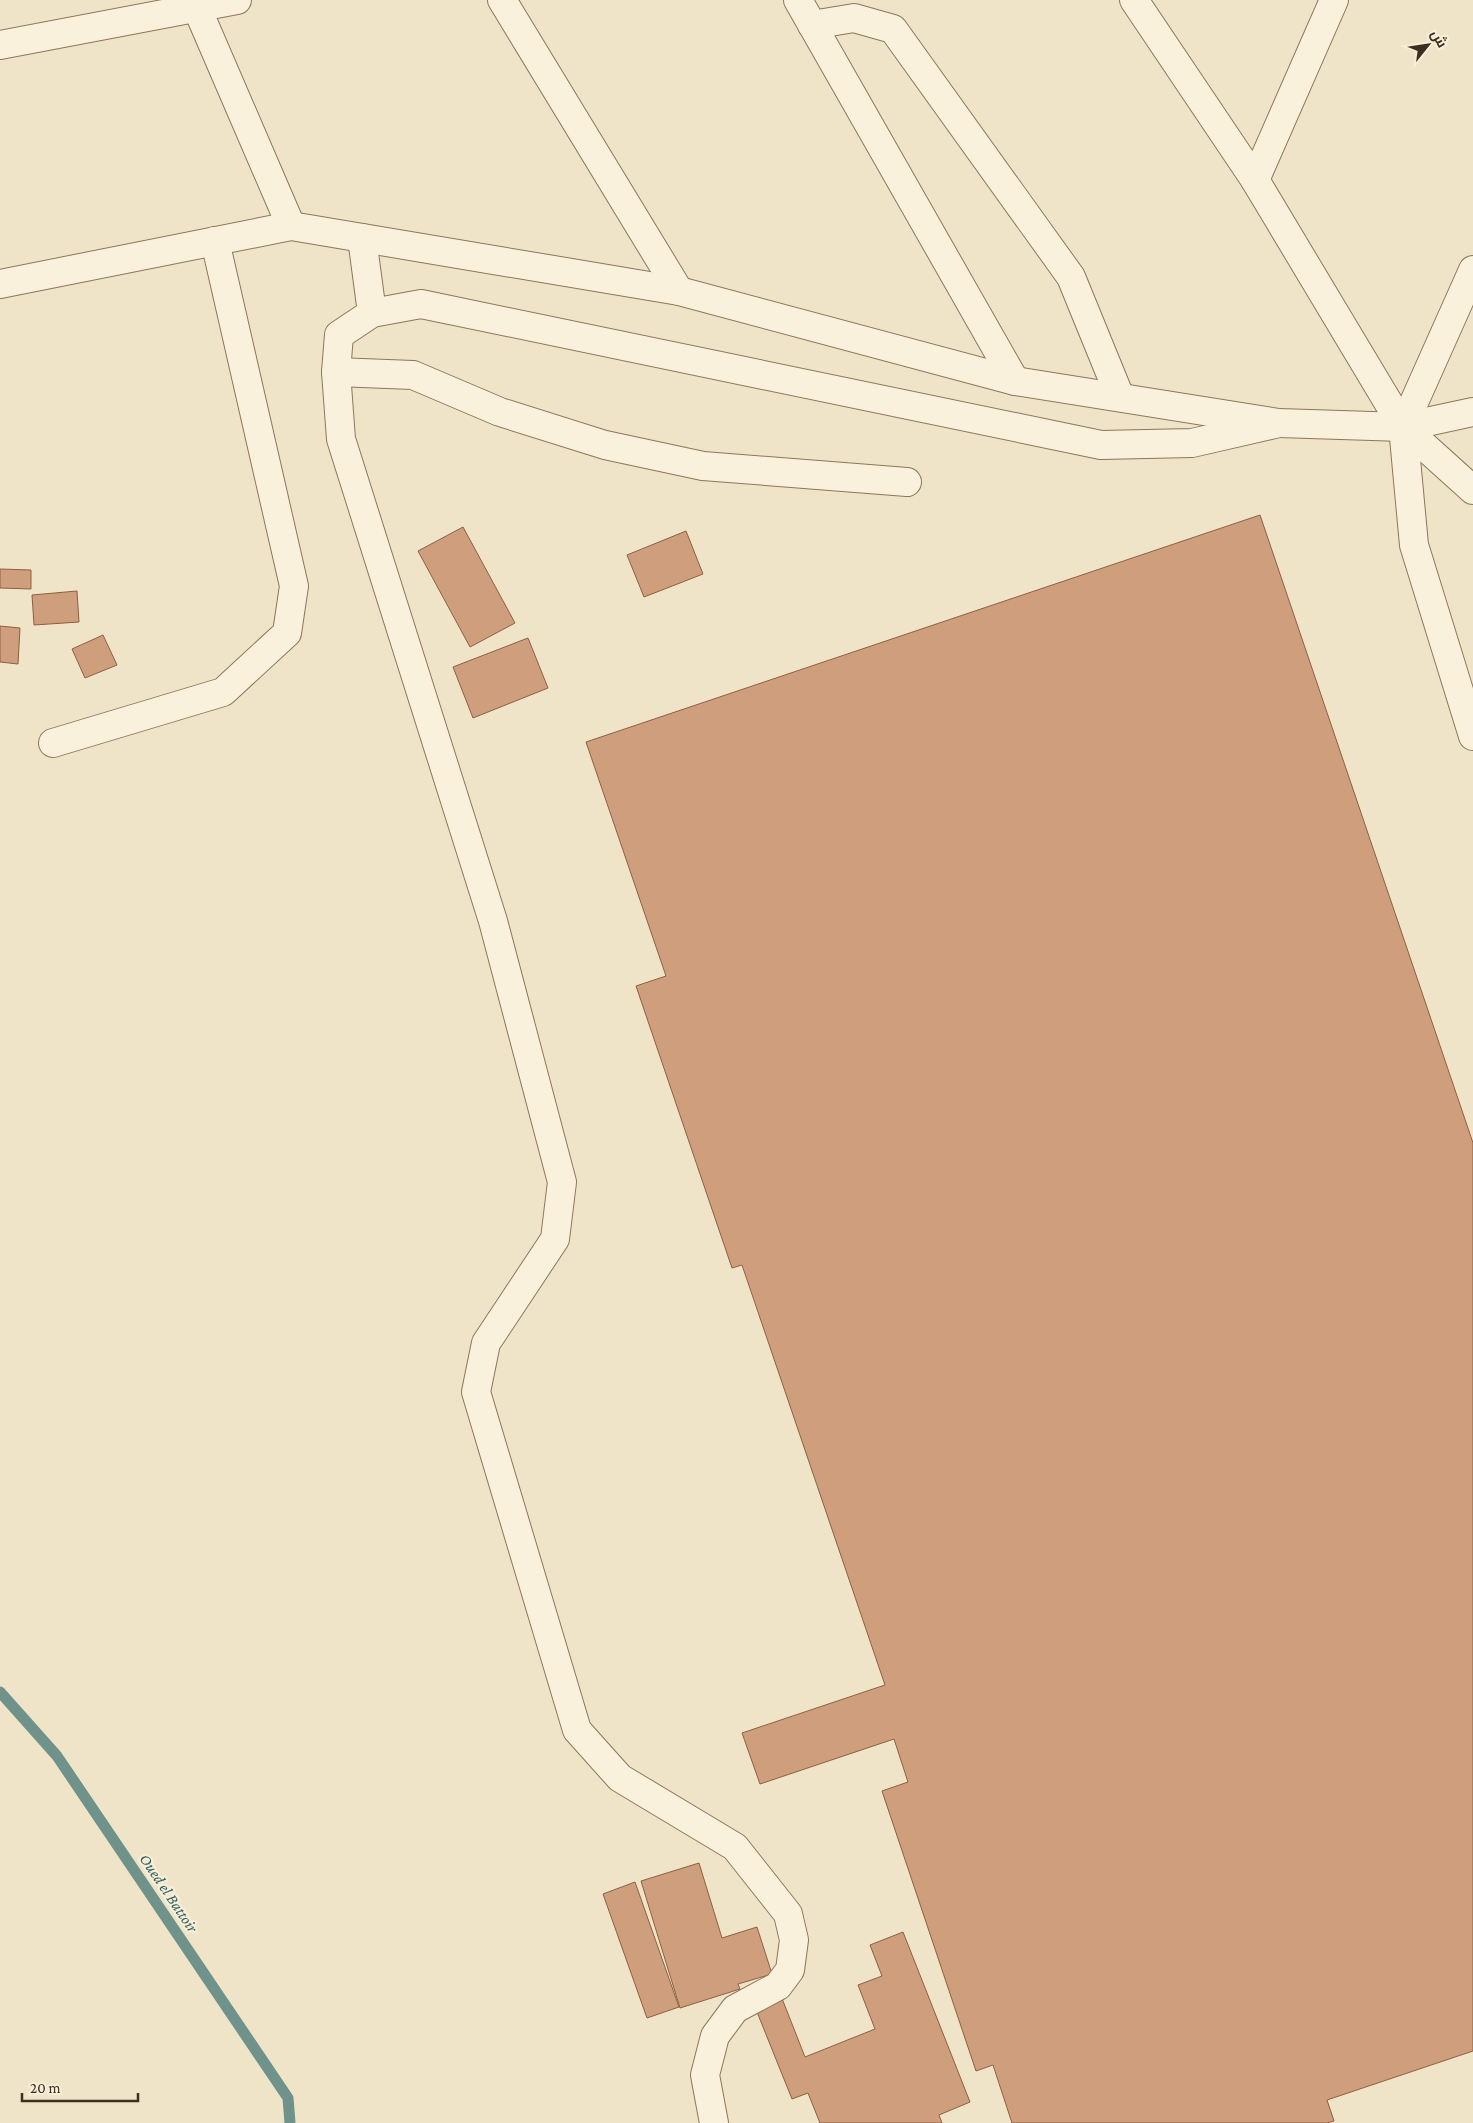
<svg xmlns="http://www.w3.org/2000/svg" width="1473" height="2123" viewBox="0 0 1473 2123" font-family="'Crimson Pro',Cairo,serif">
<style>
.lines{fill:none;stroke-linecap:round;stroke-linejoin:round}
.stream{stroke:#6f938a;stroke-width:11}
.building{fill:#cf9f7d;stroke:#8d5f41}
.minor-casing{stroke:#8d765c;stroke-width:30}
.minor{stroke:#faf1dc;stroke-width:28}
.labels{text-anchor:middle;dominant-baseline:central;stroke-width:4.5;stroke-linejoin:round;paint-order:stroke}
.water-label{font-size:16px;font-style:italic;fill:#2f5d5a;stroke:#f7eed8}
</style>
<rect width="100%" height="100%" fill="#f0e4c8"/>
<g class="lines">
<!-- stream -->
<path class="stream" d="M0,1692L57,1756L288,2098L290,2123"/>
</g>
<!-- building -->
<g class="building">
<path d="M1260,515L1473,1143V2051L1327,2100L1334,2121L1327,2123H1012L993,2065L976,2071L882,1791L908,1782L894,1739L760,1784L742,1733L885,1685L742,1265L732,1268L636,986L666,976L586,742Z"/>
<path d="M463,527L515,623L470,647L418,551Z"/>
<path d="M686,531L703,574L644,597L627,555Z"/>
<path d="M0,569L31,570V589L0,588Z"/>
<path d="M77,591L79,622L34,625L32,595Z"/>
<path d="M0,626L20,628L18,664L0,662Z"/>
<path d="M103,635L117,665L85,678L72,649Z"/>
<path d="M528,638L548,688L473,718L453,667Z"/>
<path d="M699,1863L722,1938L757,1927L772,1974L738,1984L740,1989L680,2008L641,1881Z"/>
<path d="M635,1882L679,2007L647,2018L603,1894Z"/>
<path d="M903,1932L970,2102L939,2115L942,2123H820L808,2093L792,2099L755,2007L781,1996L805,2057L875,2029L858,1985L882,1976L870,1945Z"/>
</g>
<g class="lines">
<defs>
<g id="minor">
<path d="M502,0L679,291"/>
<path d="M798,0L1015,381"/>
<path d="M1134,0L1255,180L1403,427L1473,490"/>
<path d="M197,8L291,226"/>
<path d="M812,25L854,18L893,29L1071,277L1120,397"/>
<path d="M0,45L237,0"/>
<path d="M1255,180L1334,0"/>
<path d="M362,238L372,313"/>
<path d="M1473,270L1403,427L1414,545L1473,736"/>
<path d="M0,284L291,226L679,291L1015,381L1279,423L1403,427L1473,412"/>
<path d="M336,372L413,375L500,412L605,445L703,466L907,482"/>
<path d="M53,743L223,692L287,633L294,586L215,241"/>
<path d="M714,2123L705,2075L715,2036L735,2009L778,1986L790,1970L794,1940L788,1914L735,1847L620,1778L577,1730L476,1392L486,1343L555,1239L562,1182L493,921L341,439L336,372L339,335L372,313L421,304L1101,445L1192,443L1279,423"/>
</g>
</defs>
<!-- minor casing -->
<use href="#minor" class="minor-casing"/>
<!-- minor -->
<use href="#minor" class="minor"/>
</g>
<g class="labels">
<!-- water labels -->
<g class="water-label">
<text transform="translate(169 1893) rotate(56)">Oued el Battoir</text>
</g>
</g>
<!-- north arrow -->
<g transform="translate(1428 45) rotate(60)" stroke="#f7eed8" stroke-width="4" paint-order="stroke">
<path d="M0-4L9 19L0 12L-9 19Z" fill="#3d2e20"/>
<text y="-8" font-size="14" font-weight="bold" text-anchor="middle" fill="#3d2e20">ش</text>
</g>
<!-- scale -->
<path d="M22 2093v8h116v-8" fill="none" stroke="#3d2e20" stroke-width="2.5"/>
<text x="30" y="2093" font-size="15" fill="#3d2e20" stroke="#f7eed8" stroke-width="4" paint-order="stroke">20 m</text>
</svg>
